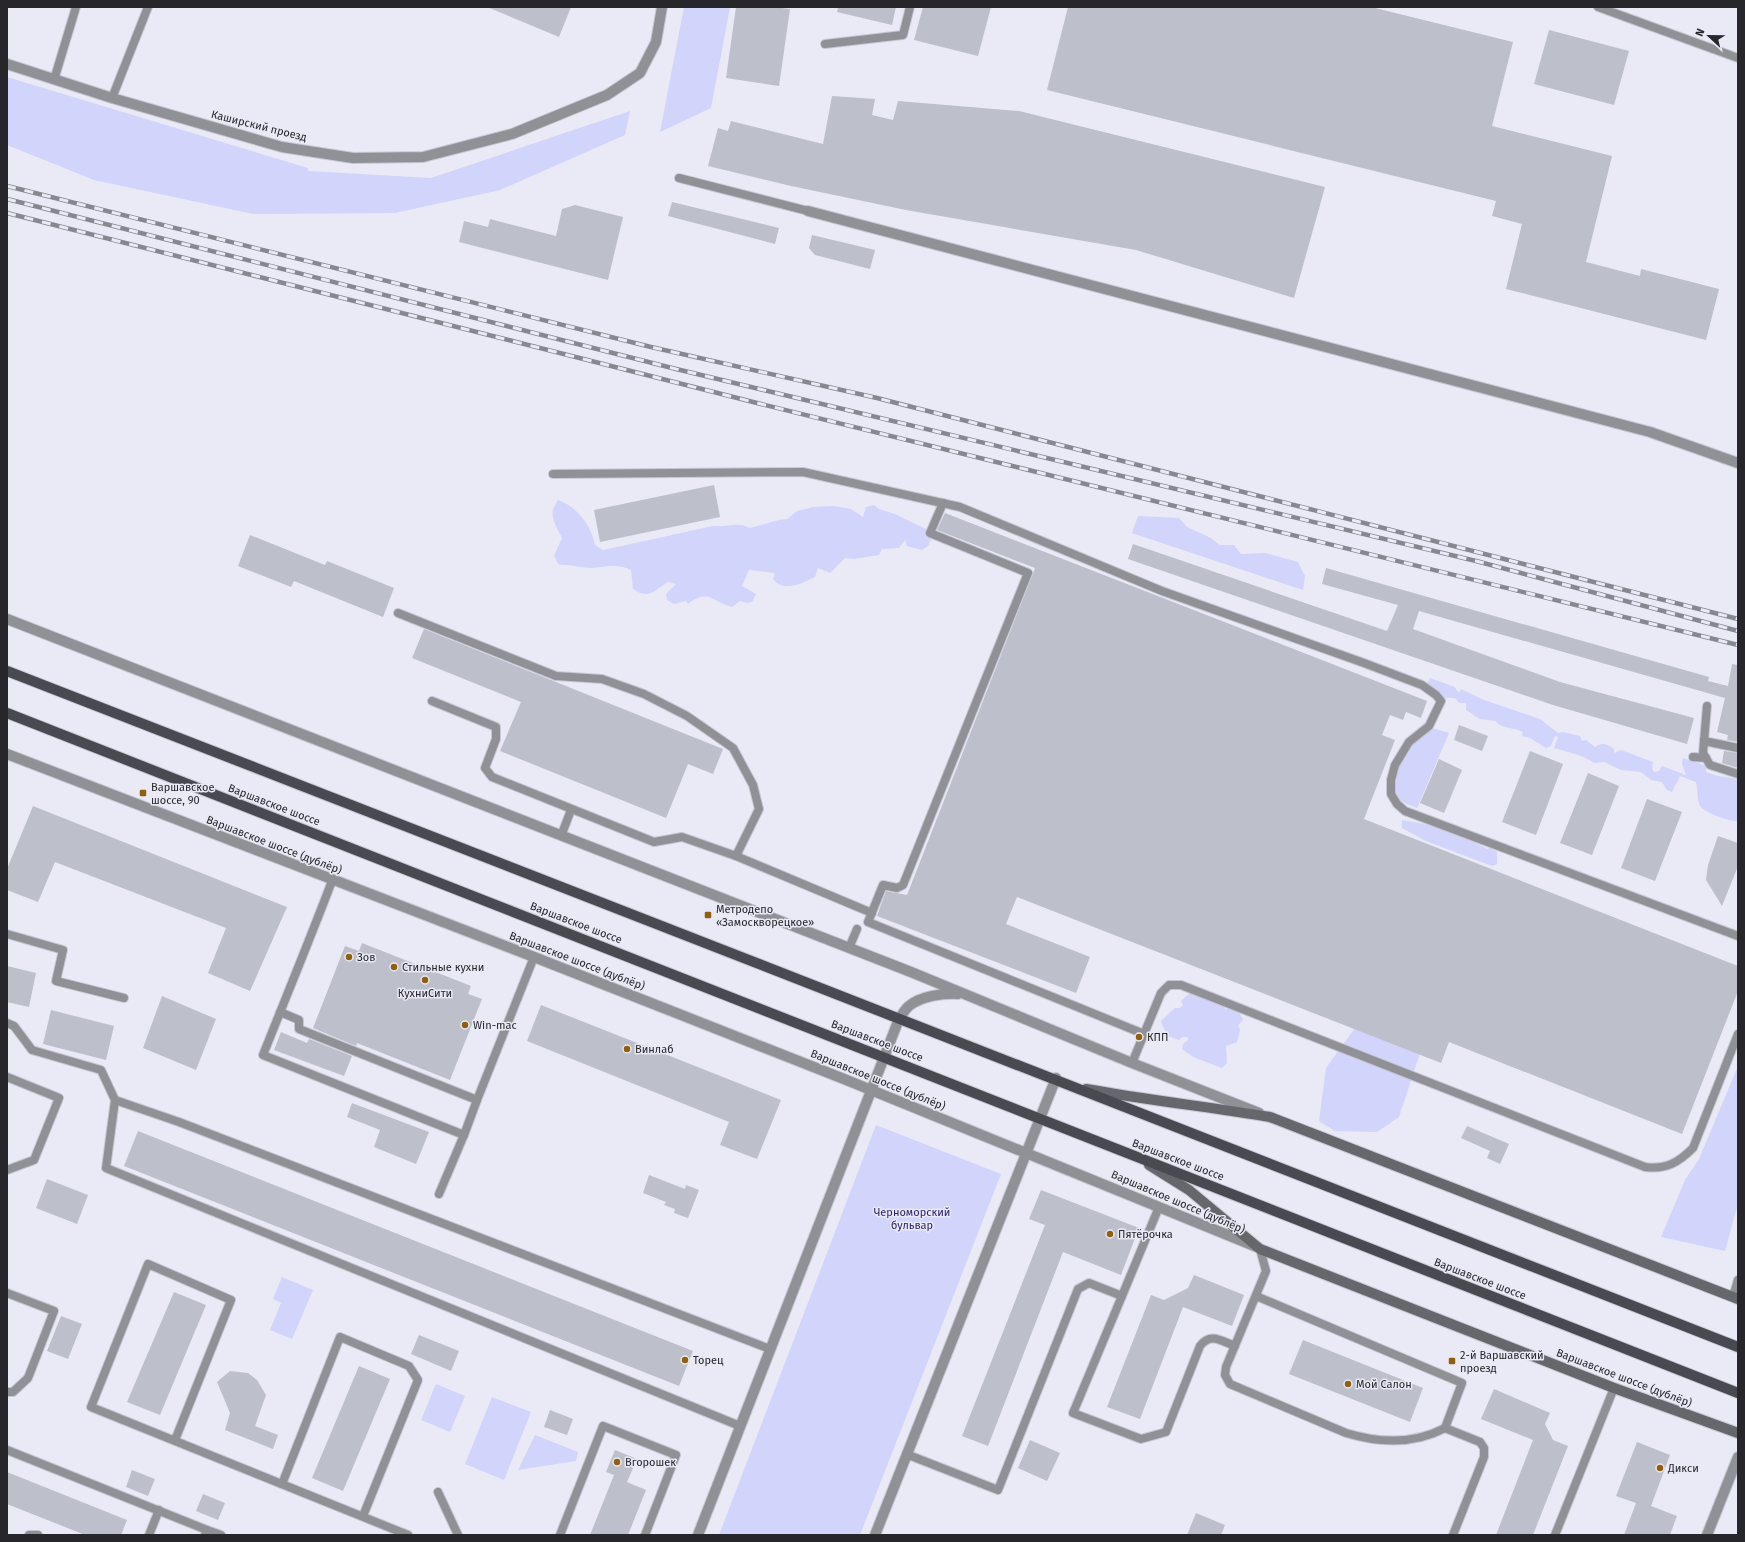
<svg xmlns="http://www.w3.org/2000/svg" width="1745" height="1542" viewBox="0 0 1745 1542" font-family="'Fira Sans',sans-serif">
<style>
.green{fill:#d1d4fb}
.building{fill:#bdbfcb}
.lines{fill:none;stroke-linecap:round;stroke-linejoin:round}
.service-casing{stroke:#c6c7d1;stroke-width:10}
.minor-casing{stroke:#c6c7d1;stroke-width:12}
.tertiary-casing{stroke:#c6c7d1;stroke-width:12}
.secondary-casing{stroke:#c6c7d1;stroke-width:12}
.primary-casing{stroke:#c6c7d1;stroke-width:12}
.service{stroke:#909196;stroke-width:8}
.minor{stroke:#909196;stroke-width:10}
.tertiary{stroke:#909196;stroke-width:10}
.secondary{stroke:#66666d;stroke-width:10}
.primary{stroke:#484951;stroke-width:10}
.rail-casing{stroke:#86878f;stroke-width:4.5}
.rail{stroke:#e9eaf6;stroke-width:3;stroke-dasharray:9;stroke-linecap:butt}
.poi-dot{fill:#91600f;stroke:#e9eaf6;stroke-width:1.5}
.labels{text-anchor:middle;dominant-baseline:central;stroke-width:3;stroke-linejoin:round;paint-order:stroke}
.street-label{font-size:11px;fill:#26262b;stroke:#e9eaf6}
.poi-label{font-size:11px;fill:#26262b;stroke:#e9eaf6;text-anchor:start}
.park-label{font-size:11px;fill:#2d2173;stroke:#e9eaf6}
</style>
<rect width="100%" height="100%" fill="#e9eaf6"/>
<!-- green -->
<g class="green">
<path d="M684,7H730L711,108L660,132Z"/>
<path d="M7,77L308,168V171L431,178L630,111L625,135L500,190L395,213L253,214L94,180L7,145Z"/>
<path d="M558,500C578,507 591,526 595,545L603,550L713,526C727,528 737,521 750,528L779,520L787,519L797,511L813,507L834,506L851,509L863,517L866,507L874,505L879,509L895,514L928,530L931,540L928,546L922,550L907,546L905,540L899,548L882,549L879,555L854,559L845,558L830,573L818,568L815,577C803,583 783,593 773,579L775,573L749,570L742,586L756,594L752,602L747,603L740,601L732,607C713,602 708,588 688,604L686,601L674,604L667,600L666,594L676,584L668,582C653,591 650,600 633,589L631,570C616,563 606,567 591,568C580,568 570,564 559,565L554,556L562,538C555,523 547,515 558,500Z"/>
<path d="M1138,516L1179,518L1187,527L1211,538L1220,545H1234L1241,554L1265,553L1298,562L1305,576L1303,590L1132,533Z"/>
<path d="M1430,678L1455,687L1457,691L1459,692L1461,689L1484,700L1540,719L1558,733L1563,732L1580,736L1582,741L1586,740L1595,747C1603,742 1606,744 1614,749V753L1621,750L1653,762L1652,768L1654,772L1659,771L1662,766L1686,775L1682,764L1683,758L1706,766V772L1718,776L1738,779V821C1730,822 1701,812 1699,804C1697,797 1698,789 1696,782L1680,776L1672,792L1667,790L1662,782L1651,780L1641,772L1621,770L1604,762L1594,763C1583,755 1568,752 1554,748L1558,737L1555,736L1551,746L1546,748L1530,738L1522,736L1523,732C1514,727 1502,729 1495,721L1480,719L1466,710V703H1459L1455,698L1433,697L1427,692L1428,682Z"/>
<path d="M1432,728L1449,733L1417,808C1410,805 1400,802 1395,795C1392,791 1393,786 1394,780C1399,756 1414,743 1432,728Z"/>
<path d="M1402,820C1431,824 1461,834 1487,849L1490,848L1497,852V864L1492,866L1426,841L1402,828Z"/>
<path d="M1194,993L1222,1004L1225,1009C1235,1009 1240,1011 1243,1020L1238,1025L1240,1030L1237,1042L1226,1046L1227,1063L1222,1068L1193,1057L1182,1049L1183,1044L1188,1040V1037H1182L1179,1040L1168,1036C1166,1030 1162,1027 1161,1021L1175,1008H1180L1183,1005L1181,1001L1189,994Z"/>
<path d="M1355,1028L1420,1053L1399,1117L1377,1132L1335,1131L1319,1121L1326,1068Z"/>
<path d="M1738,1066V1203L1725,1251L1661,1237L1685,1180L1699,1159Z"/>
<path d="M876,1125L1001,1174L860,1535H719Z"/>
<path d="M282,1277L313,1290L292,1339L270,1330L281,1303L273,1299Z"/>
<path d="M436,1384L465,1396L450,1432L421,1420Z"/>
<path d="M492,1397L531,1412L504,1480L465,1464Z"/>
<path d="M535,1435L578,1452L576,1461L518,1470Z"/>
</g>
<!-- building -->
<g class="building">
<path d="M487,7H571L559,37Z"/>
<path d="M736,7H774L790,9L779,86L726,78Z"/>
<path d="M838,7H896L892,25L837,12Z"/>
<path d="M923,7H991L978,56L914,40Z"/>
<path d="M1068,7H1371L1513,42L1492,126L1612,156L1586,262L1640,276L1641,269L1719,289L1706,340L1506,289L1522,224L1492,216L1496,201L1047,90Z"/>
<path d="M1549,30L1629,51L1614,105L1534,84Z"/>
<path d="M832,96L875,99L872,115L893,120L898,101L1019,111L1325,187L1294,298L1136,250L906,210L791,186L708,166L718,128L728,131L731,121L823,144Z"/>
<path d="M672,202L779,228L775,244L668,216Z"/>
<path d="M575,205L623,217L608,280L459,242L464,221L488,227L490,219L556,236L562,209Z"/>
<path d="M812,235L875,250L870,269L815,255L809,248Z"/>
<path d="M714,485L720,517L600,542L594,510Z"/>
<path d="M945,513L1427,701L1421,718L1406,712L1403,720L1390,715L1382,735L1395,740L1364,819L1738,966V991L1682,1134L1449,1042L1441,1063L1017,897L1006,924L1090,957L1076,993L877,916L886,891L907,895L1035,568L937,530Z"/>
<path d="M250,535L325,565L327,561L394,588L383,617L294,581L291,587L238,566Z"/>
<path d="M1133,544L1387,631L1398,605L1322,584L1326,568L1709,677L1708,681L1728,686L1732,664L1738,665V742L1727,740L1728,735L1717,732L1725,698L1419,611L1413,629L1560,682L1694,718L1687,744L1553,705L1128,559Z"/>
<path d="M424,629L723,749L713,774L688,764L666,818L500,751L521,702L412,658Z"/>
<path d="M1459,725L1488,736L1482,751L1454,740Z"/>
<path d="M1530,751L1563,764L1536,835L1502,822Z"/>
<path d="M1724,751L1738,753V768L1722,763Z"/>
<path d="M1439,759L1462,770L1444,813L1420,803Z"/>
<path d="M1588,773L1619,786L1592,855L1560,843Z"/>
<path d="M1647,799L1682,812L1655,881L1621,868Z"/>
<path d="M33,806L287,907L250,991L208,973L226,928L55,862L38,902L7,890V869Z"/>
<path d="M1718,836L1738,843V866L1722,906L1706,880L1708,865Z"/>
<path d="M362,943L471,986L468,994L482,999L450,1080L357,1043L356,1046L313,1028L345,946L359,951Z"/>
<path d="M7,966L36,973L29,1007L7,1002Z"/>
<path d="M162,996L216,1019L196,1070L143,1048Z"/>
<path d="M541,1005L781,1100L757,1159L720,1145L729,1122L527,1041Z"/>
<path d="M51,1010L114,1026L106,1060L43,1044Z"/>
<path d="M281,1032L307,1043L309,1039L352,1056L344,1076L274,1050Z"/>
<path d="M352,1103L429,1132L416,1164L374,1147L380,1130L347,1117Z"/>
<path d="M1467,1126L1509,1144L1500,1164L1487,1158L1490,1151L1461,1138Z"/>
<path d="M138,1131L693,1351L679,1386L124,1166Z"/>
<path d="M649,1175L685,1189L686,1185L699,1190L688,1218L674,1213L675,1209L664,1205L666,1202L643,1193Z"/>
<path d="M47,1179L88,1195L77,1224L36,1208Z"/>
<path d="M1041,1190L1139,1228L1121,1275L1063,1252L988,1446L962,1436L1045,1225L1029,1219Z"/>
<path d="M1194,1275L1244,1295L1232,1326L1183,1307L1140,1419L1107,1407L1151,1295L1164,1300L1188,1288Z"/>
<path d="M174,1292L206,1305L160,1415L127,1402Z"/>
<path d="M61,1316L82,1324L68,1359L47,1351Z"/>
<path d="M419,1335L459,1351L451,1371L411,1354Z"/>
<path d="M1303,1340L1423,1388L1410,1422L1289,1374Z"/>
<path d="M359,1366L390,1379L343,1491L312,1478Z"/>
<path d="M230,1371L248,1373L257,1380L266,1395L255,1426L278,1435L273,1449L225,1430L230,1413L217,1382Z"/>
<path d="M1494,1389L1550,1413L1545,1424L1553,1440L1568,1446L1533,1535H1496L1533,1440L1481,1419Z"/>
<path d="M550,1410L573,1419L567,1435L544,1427Z"/>
<path d="M1030,1440L1060,1453L1047,1481L1018,1468Z"/>
<path d="M1637,1442L1670,1455L1651,1506L1677,1516L1670,1535H1624L1636,1503L1616,1496Z"/>
<path d="M615,1450L637,1459L627,1482L646,1490L628,1535H590L614,1475L606,1472Z"/>
<path d="M132,1470L155,1479L148,1496L126,1487Z"/>
<path d="M7,1472L127,1520L121,1535H85L7,1504Z"/>
<path d="M203,1494L225,1503L218,1520L196,1511Z"/>
<path d="M1196,1513L1225,1525L1221,1535H1187Z"/>
</g>
<g class="lines">
<defs>
<g id="service">
<path d="M1598,7L1738,58"/>
<path d="M825,44L903,35L910,7"/>
<path d="M54,80L76,7"/>
<path d="M112,98L148,7"/>
<path d="M679,178L808,211"/>
<path d="M553,474L803,472L960,507L1162,591L1364,663L1422,685L1436,695L1441,701L1429,726L1409,742L1395,765L1391,780V794L1397,804L1405,811L1738,936"/>
<path d="M943,503L930,533L1028,573L903,885L897,888L883,885L868,922L1144,1034"/>
<path d="M398,613L556,676L602,679L644,694L687,716L733,748L753,785L759,809L736,856L682,837L654,842L492,777L485,768L496,739V727L432,701"/>
<path d="M1707,706L1703,753L1710,765L1738,774"/>
<path d="M1704,741L1738,748"/>
<path d="M1693,757L1706,758"/>
<path d="M561,836L571,810"/>
<path d="M736,856L872,913"/>
<path d="M7,934L63,950L56,981L124,998"/>
<path d="M849,948L857,929"/>
<path d="M280,1012L299,1020V1029L477,1100L464,1135L263,1055C286,997 310,939 332,881"/>
<path d="M7,1023L14,1026L32,1050L101,1070L115,1100L106,1168L740,1426"/>
<path d="M1132,1063L1161,993L1169,985H1181L1645,1167C1666,1170 1679,1162 1693,1148L1738,1034"/>
<path d="M7,1077L59,1098L34,1160L7,1170"/>
<path d="M115,1100L179,1122L770,1349"/>
<path d="M477,1100L534,957"/>
<path d="M439,1194L464,1135"/>
<path d="M1260,1249L1266,1271L1226,1367L1225,1375L1230,1384L1346,1433C1379,1443 1413,1445 1445,1428"/>
<path d="M7,1293L54,1311L28,1378L13,1392H7"/>
<path d="M1122,1296L1073,1413L1141,1439L1166,1432L1200,1346C1211,1332 1221,1341 1235,1346"/>
<path d="M1256,1296L1462,1383L1445,1428L1480,1442L1484,1448V1457L1453,1535"/>
<path d="M1733,1297L1738,1280"/>
<path d="M175,1440L231,1300L148,1264L91,1407L408,1535"/>
<path d="M7,1450L207,1530"/>
<path d="M906,1454L998,1490L1078,1289L1089,1283L1122,1296L1159,1207"/>
<path d="M282,1484L340,1337L409,1366L418,1380L363,1516"/>
<path d="M438,1492L458,1535"/>
<path d="M29,1535H38"/>
<path d="M149,1535L159,1510"/>
<path d="M205,1535L207,1530L221,1535"/>
<path d="M560,1535L603,1426L676,1455L645,1535"/>
<path d="M1555,1535L1614,1388"/>
</g>
<g id="minor">
<path d="M7,64L112,98L282,147L353,158L423,157L512,134L607,95L640,73L656,42L662,7"/>
<path d="M808,211L1650,432L1738,463"/>
<path d="M1707,1535L1738,1457"/>
</g>
<g id="tertiary">
<path d="M7,619L911,972L1132,1063L1259,1113"/>
<path d="M7,754L534,957L844,1079L1257,1247"/>
<path d="M698,1535L899,1019C902,1015 905,1009 909,1006C921,996 943,993 958,994"/>
<path d="M875,1535L1056,1078"/>
</g>
<g id="secondary">
<path d="M1086,1089C1147,1100 1209,1107 1270,1117L1738,1299"/>
<path d="M1149,1165L1189,1190L1260,1249L1614,1388L1738,1433"/>
</g>
<g id="primary">
<path d="M7,671C584,896 1162,1120 1738,1347"/>
<path d="M7,713L1738,1393"/>
</g>
</defs>
<!-- service casing -->
<use href="#service" class="service-casing"/>
<!-- minor casing -->
<use href="#minor" class="minor-casing"/>
<!-- tertiary casing -->
<use href="#tertiary" class="tertiary-casing"/>
<!-- secondary casing -->
<use href="#secondary" class="secondary-casing"/>
<!-- primary casing -->
<use href="#primary" class="primary-casing"/>
<!-- service -->
<use href="#service" class="service"/>
<!-- minor -->
<use href="#minor" class="minor"/>
<!-- tertiary -->
<use href="#tertiary" class="tertiary"/>
<!-- secondary -->
<use href="#secondary" class="secondary"/>
<!-- primary -->
<use href="#primary" class="primary"/>
<defs>
<g id="rail">
<path d="M7,186L651,347L877,398L1738,619"/>
<path d="M7,199L672,368L1476,561L1738,631"/>
<path d="M7,213L761,404L1738,645"/>
</g>
</defs>
<!-- rail casing -->
<use href="#rail" class="rail-casing"/>
<!-- rail -->
<use href="#rail" class="rail"/>
</g>
<!-- markers -->
<g class="poi-dot">
<rect x="139" y="789" width="8" height="8" rx="2"/>
<rect x="704" y="911" width="8" height="8" rx="2"/>
<circle cx="349" cy="957" r="4"/>
<circle cx="394" cy="967" r="4"/>
<circle cx="425" cy="980" r="4"/>
<circle cx="465" cy="1025" r="4"/>
<circle cx="1139" cy="1037" r="4"/>
<circle cx="627" cy="1049" r="4"/>
<circle cx="1110" cy="1234" r="4"/>
<circle cx="685" cy="1360" r="4"/>
<rect x="1448" y="1357" width="8" height="8" rx="2"/>
<circle cx="1348" cy="1384" r="4"/>
<circle cx="617" cy="1462" r="4"/>
<circle cx="1660" cy="1468" r="4"/>
</g>
<g class="labels">
<!-- street labels -->
<g class="street-label">
<text transform="translate(259 126) rotate(14)">Каширский проезд</text>
<text transform="translate(274 805) rotate(21)">Варшавское шоссе</text>
<text transform="translate(274 845) rotate(21)">Варшавское шоссе (дублёр)</text>
<text transform="translate(576 923) rotate(21)">Варшавское шоссе</text>
<text transform="translate(577 961) rotate(21)">Варшавское шоссе (дублёр)</text>
<text transform="translate(877 1041) rotate(21)">Варшавское шоссе</text>
<text transform="translate(878 1080) rotate(22)">Варшавское шоссе (дублёр)</text>
<text transform="translate(1178 1160) rotate(21)">Варшавское шоссе</text>
<text transform="translate(1178 1202) rotate(23)">Варшавское шоссе (дублёр)</text>
<text transform="translate(1480 1279) rotate(21)">Варшавское шоссе</text>
<text transform="translate(1624 1378) rotate(21)">Варшавское шоссе (дублёр)</text>
</g>
<!-- poi labels -->
<g class="poi-label">
<text x="151" y="787">Варшавское<tspan x="151" dy="13">шоссе, 90</tspan></text>
<text x="716" y="909">Метродепо<tspan x="716" dy="13">«Замоскворецкое»</tspan></text>
<text x="357" y="957">Зов</text>
<text x="402" y="967">Стильные кухни</text>
<text x="425" y="993" text-anchor="middle">КухниСити</text>
<text x="473" y="1025">Win-mac</text>
<text x="1147" y="1037">КПП</text>
<text x="635" y="1049">Винлаб</text>
<text x="1118" y="1234">Пятёрочка</text>
<text x="1460" y="1355">2-й Варшавский<tspan x="1460" dy="13">проезд</tspan></text>
<text x="693" y="1360">Торец</text>
<text x="1356" y="1384">Мой Салон</text>
<text x="625" y="1462">Вгорошек</text>
<text x="1668" y="1468">Дикси</text>
</g>
<!-- park labels -->
<g class="park-label">
<text x="912" y="1212">Черноморский<tspan x="912" dy="13">бульвар</tspan></text>
</g>
</g>
<!-- border -->
<rect width="1745" height="1542" fill="none" stroke="#26262b" stroke-width="16"/>
<!-- north arrow -->
<g transform="translate(1709 36) rotate(292)" stroke="#e9eaf6" stroke-width="3" paint-order="stroke">
<path d="M0-3L7 15L0 10L-7 15Z" fill="#26262b"/>
<text y="-6" font-size="11" font-weight="bold" text-anchor="middle" fill="#26262b">N</text>
</g>
</svg>
